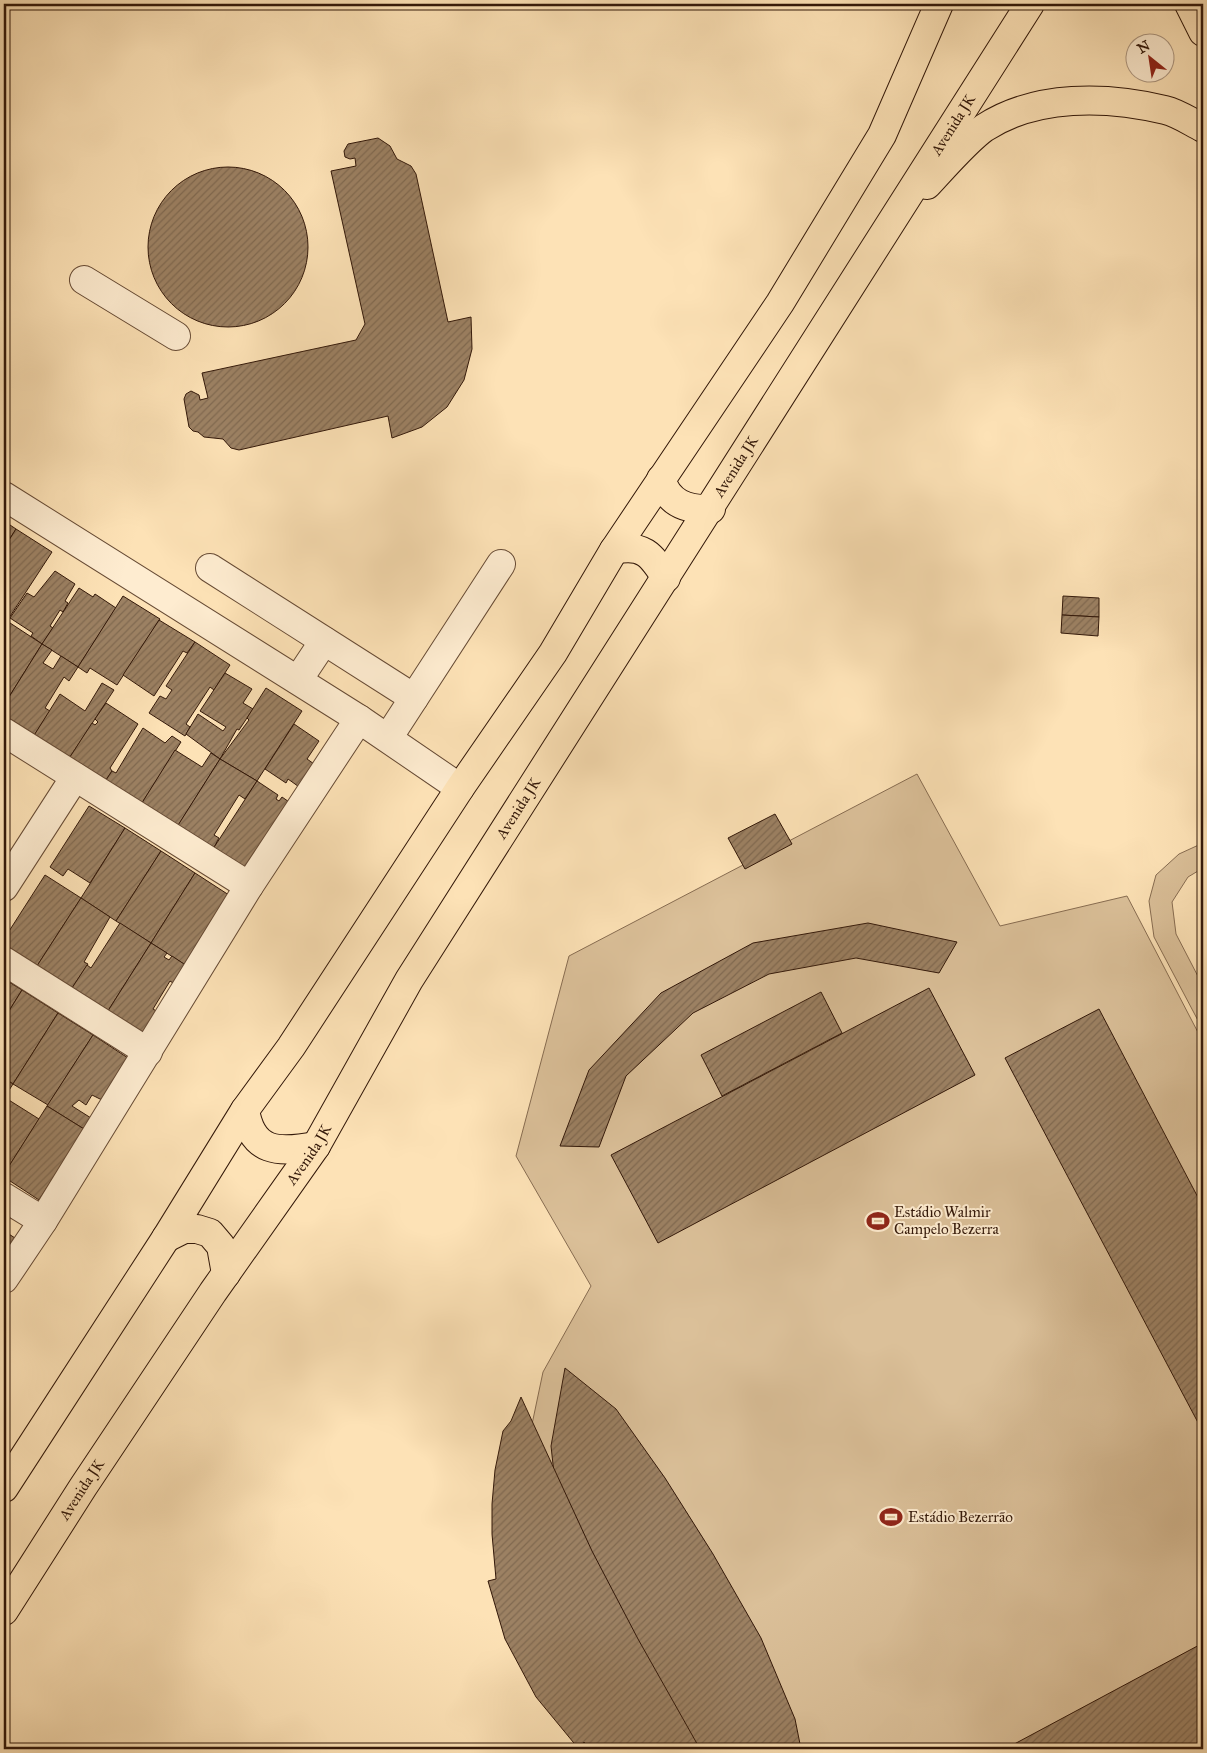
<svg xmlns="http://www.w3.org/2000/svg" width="1207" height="1753" viewBox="0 0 1207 1753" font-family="'IM FELL Great Primer',serif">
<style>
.pitch{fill:#dbc099;stroke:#876c51}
.building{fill:url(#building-hatch);stroke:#331809}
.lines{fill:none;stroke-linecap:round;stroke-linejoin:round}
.minor-casing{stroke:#664a34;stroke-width:30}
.major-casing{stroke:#331809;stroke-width:30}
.minor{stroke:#feecd0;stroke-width:28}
.major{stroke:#fde2b6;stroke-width:28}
.labels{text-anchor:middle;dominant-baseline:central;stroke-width:4;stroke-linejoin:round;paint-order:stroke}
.street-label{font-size:15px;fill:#331809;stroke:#feecd0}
.poi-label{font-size:15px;fill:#331809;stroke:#feecd0;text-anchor:start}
</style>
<defs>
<pattern id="building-hatch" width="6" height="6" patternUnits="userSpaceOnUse" patternTransform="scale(1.25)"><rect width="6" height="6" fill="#9c8163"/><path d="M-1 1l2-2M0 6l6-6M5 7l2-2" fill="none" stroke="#806950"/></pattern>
</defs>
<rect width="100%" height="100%" fill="#fde2b6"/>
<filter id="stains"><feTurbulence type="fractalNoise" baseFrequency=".004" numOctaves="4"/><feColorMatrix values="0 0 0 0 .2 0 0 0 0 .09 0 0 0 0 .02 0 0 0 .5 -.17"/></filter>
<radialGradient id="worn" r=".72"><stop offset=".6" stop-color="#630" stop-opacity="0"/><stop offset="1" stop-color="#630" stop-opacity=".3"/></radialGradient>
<!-- pitch -->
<g class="pitch">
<path d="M917,774L1000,926L1127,896L1203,1042V1749H655L629,1719L527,1448L543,1372L591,1286L516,1156L569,956Z"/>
<path d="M1203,843V868L1188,877L1172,902L1176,934L1203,986V1030L1154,937L1149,901L1156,875L1179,854Z"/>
</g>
<!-- building -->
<g class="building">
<path d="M378,138L390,146L397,159L411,166L416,174L448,322L471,317L472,349L464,380L447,407L422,427L392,438L388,416L239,450L231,448L223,439L204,437L198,432L193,431L189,427L184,399L186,394L191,391L199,395L200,400L208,398L202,373L356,340L365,324L331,171L356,166L355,158L350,159L345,157L344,151L348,144Z"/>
<circle cx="228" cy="247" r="80"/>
<path d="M4,521L16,529L4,548Z"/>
<path d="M16,529L52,552L7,621L4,619V548Z"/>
<path d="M55,571L75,584L65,601L68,603L63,612L60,610L50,626L53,628L42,644L31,636L33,633L10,618L27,593L34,597Z"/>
<path d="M79,588L93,597L95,594L116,608L78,667L42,644Z"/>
<path d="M123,596L160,619L117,685L90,668L87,673L78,667Z"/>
<path d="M1063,596L1099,598V617L1062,615Z"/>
<path d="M1062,615L1099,617L1098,636L1061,633Z"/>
<path d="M159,620L195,642L187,653L183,651L154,696L123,675Z"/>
<path d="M7,621L42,644L4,705V626Z"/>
<path d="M195,642L230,665L214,690L210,687L186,724L190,727L185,736L149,713L160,696L166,699L172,690L166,686Z"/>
<path d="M42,644L52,650L43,663L53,669L61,656L78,667L69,681L64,677L45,708L50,711L33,737L4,718V705Z"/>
<path d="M225,673L252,689L243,703L253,709L239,730L237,729L220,759L186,734L198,714L223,731L226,727L200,711Z"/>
<path d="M102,683L114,690L68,760L33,737L60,694L85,711Z"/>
<path d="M266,688L302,711L257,781L220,759L249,720L247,718Z"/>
<path d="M106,703L138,724L110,768L112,771L104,783L68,760L92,723L95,725L98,722L95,719Z"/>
<path d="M294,724L319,741L307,759L317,766L302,789L288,779L286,783L265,769Z"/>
<path d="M143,728L165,743L172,736L181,742L140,806L104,783L112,771L116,773Z"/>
<path d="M175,750L202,767L211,753L220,759L176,829L140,806Z"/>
<path d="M220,759L257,781L245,799L239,795L214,835L219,838L211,853L175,830Z"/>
<path d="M257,781L278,795L276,799L279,801L282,797L292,804L247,874L211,852Z"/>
<path d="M89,806L125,828L90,883L68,869L63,876L50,867Z"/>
<path d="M775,814L792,844L745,869L728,838Z"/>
<path d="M125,828L161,851L116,921L81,898Z"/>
<path d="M161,851L195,873L151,943L116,921Z"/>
<path d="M195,873L232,897L187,966L151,943Z"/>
<path d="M45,875L81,898L35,969L4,949V939Z"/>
<path d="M81,898L110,917L84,962L88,964L70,991L35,969Z"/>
<path d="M120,923L151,943L106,1014L70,991L87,965L91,968Z"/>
<path d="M868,923L957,942L939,973L856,958L769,974L693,1013L626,1076L599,1147L560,1146L589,1070L661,993L753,943Z"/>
<path d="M151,943L167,953L164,957L169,960L172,956L187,966L176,985L170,981L153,1009L158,1012L141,1037L106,1014Z"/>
<path d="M4,979L22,990L4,1019Z"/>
<path d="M929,988L975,1075L658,1243L611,1155Z"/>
<path d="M22,990L58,1013L13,1084L4,1078V1019Z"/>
<path d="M821,992L842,1033L722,1096L701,1055Z"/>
<path d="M1099,1009L1203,1207V1432L1005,1058Z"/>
<path d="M58,1013L93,1035L48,1105L13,1084Z"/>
<path d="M93,1035L128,1058L102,1100L92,1095L86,1105L79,1100L72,1106L91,1118L84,1129L47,1106Z"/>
<path d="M4,1078L13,1084L4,1098Z"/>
<path d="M4,1097L39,1119L4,1174Z"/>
<path d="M47,1106L84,1129L39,1200L4,1177V1174Z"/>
<path d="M4,1231L15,1238L4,1255Z"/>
<path d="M565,1368L616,1409L665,1478L713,1554L761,1638L795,1719L801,1749H684L651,1716L607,1655L576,1594L559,1519L551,1446Z"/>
<path d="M521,1397L592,1551L638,1639L700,1749H591L584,1742L578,1748L536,1697L505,1639L488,1581L496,1579L492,1534V1504L495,1470L503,1431L511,1421Z"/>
<path d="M1203,1643V1749H1005Z"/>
</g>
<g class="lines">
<defs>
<g id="minor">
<path d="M84,280L176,336"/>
<path d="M4,496L359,719L460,788"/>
<path d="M210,568L414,698"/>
<path d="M298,680L324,641"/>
<path d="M4,732L249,886"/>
<path d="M388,738L501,564"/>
<path d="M4,887L75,777"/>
<path d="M4,961L148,1052"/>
<path d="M4,1197L43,1221"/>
<path d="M4,1279L43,1221L249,886L359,719"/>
</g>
<g id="major">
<path d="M1189,4L1203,32"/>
<path d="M927,185C943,168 966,141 984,128C1036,94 1107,96 1165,110C1178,113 1191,122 1203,128"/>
<path d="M661,479C668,503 687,510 711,509"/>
<path d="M614,550C643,544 651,554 666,578"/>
<path d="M245,1110C252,1153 278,1153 316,1146"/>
<path d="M166,1238L184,1229H197L210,1233L221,1246L226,1274"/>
<path d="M4,1488L166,1238L245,1110L291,1047L460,788L553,653L614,550L780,303L882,135L939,4"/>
<path id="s1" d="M4,1611L83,1487L213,1292L316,1146L409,980L1030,4"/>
</g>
</defs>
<!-- minor casing -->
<use href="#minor" class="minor-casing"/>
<!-- major casing -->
<use href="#major" class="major-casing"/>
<!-- minor -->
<use href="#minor" class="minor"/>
<!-- major -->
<use href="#major" class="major"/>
</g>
<!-- icons -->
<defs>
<symbol id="stadium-bare" viewBox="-9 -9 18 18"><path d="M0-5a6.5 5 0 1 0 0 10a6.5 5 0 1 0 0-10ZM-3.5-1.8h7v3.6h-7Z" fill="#8f2418" stroke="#feecd0" stroke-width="2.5" paint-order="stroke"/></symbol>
</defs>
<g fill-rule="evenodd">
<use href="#stadium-bare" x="862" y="1205" width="32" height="32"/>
<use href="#stadium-bare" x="875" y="1501" width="32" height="32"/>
</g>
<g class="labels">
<!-- street labels -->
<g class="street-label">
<text stroke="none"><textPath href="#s1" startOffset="1764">Avenida JK</textPath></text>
<text stroke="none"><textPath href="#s1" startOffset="1359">Avenida JK</textPath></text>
<text stroke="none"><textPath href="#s1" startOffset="954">Avenida JK</textPath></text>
<text stroke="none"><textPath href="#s1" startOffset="549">Avenida JK</textPath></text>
<text stroke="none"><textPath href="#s1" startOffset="144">Avenida JK</textPath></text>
</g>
<!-- poi labels -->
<g class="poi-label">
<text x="894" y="1212">Estádio Walmir<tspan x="894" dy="17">Campelo Bezerra</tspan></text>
<text x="908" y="1517">Estádio Bezerrão</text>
</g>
</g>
<!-- margin -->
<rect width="1207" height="1753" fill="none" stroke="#fde2b6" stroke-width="20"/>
<rect x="5" y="5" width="1197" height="1743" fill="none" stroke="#331809" stroke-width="2.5"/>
<rect x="10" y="10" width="1187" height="1733" fill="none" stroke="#331809"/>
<!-- north arrow -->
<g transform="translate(1150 58) rotate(330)"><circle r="24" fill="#feecd0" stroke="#ad9780"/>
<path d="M0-4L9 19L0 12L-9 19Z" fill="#8f2418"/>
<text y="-8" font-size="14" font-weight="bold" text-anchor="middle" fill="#331809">N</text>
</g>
<rect width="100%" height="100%" filter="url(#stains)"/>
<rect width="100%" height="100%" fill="url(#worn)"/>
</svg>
